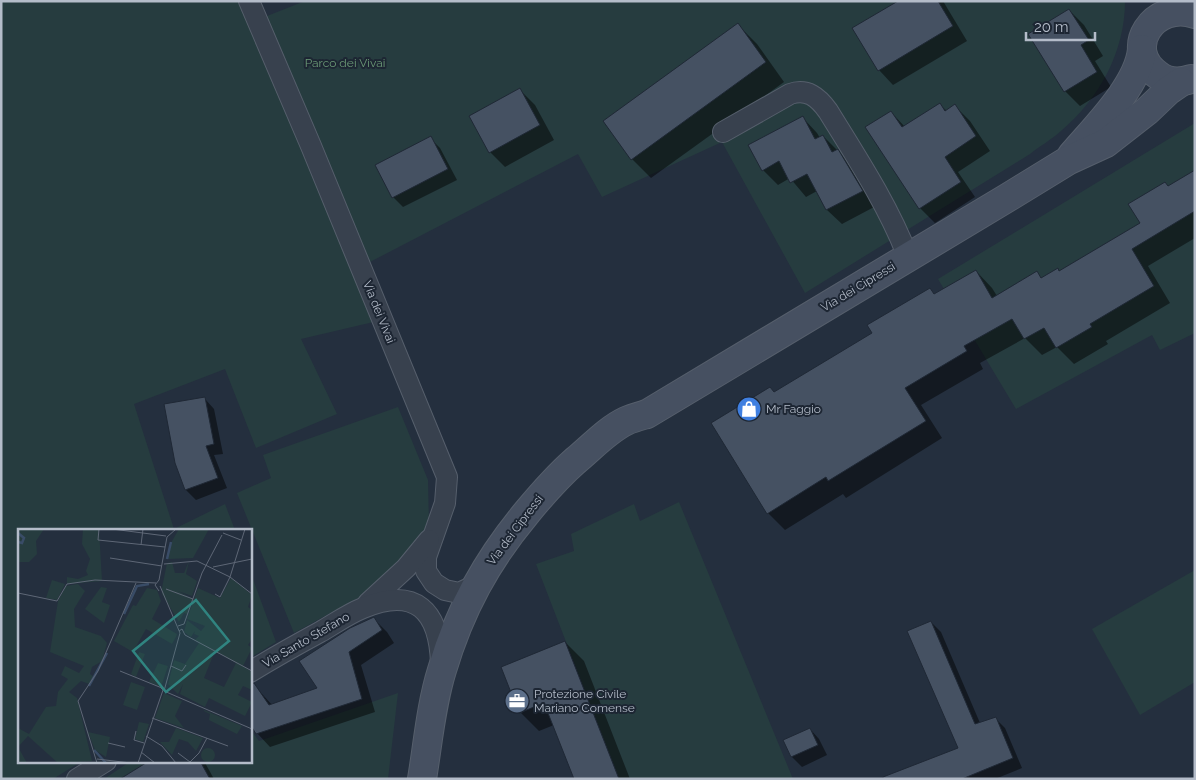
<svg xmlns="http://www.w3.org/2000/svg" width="1196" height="780" viewBox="0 0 1196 780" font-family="Raleway,sans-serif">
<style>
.green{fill:#263c3f}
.shadow{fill:#0007}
.building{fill:#455162;stroke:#1f2835}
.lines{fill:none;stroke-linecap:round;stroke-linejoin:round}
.minor-casing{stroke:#565f6c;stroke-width:22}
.secondary-casing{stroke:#565f6c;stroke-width:30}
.minor{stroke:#38414e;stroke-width:20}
.secondary{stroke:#465061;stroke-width:28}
.labels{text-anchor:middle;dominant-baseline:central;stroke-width:4;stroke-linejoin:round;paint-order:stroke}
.park-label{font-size:12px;fill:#6b9a76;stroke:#1d2633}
.street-label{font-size:12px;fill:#b4bcc9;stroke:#1d2633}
.poi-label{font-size:12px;fill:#b4bcc9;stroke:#1d2633;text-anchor:start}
.inset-river{fill:none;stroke:#394c67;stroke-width:2.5}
.inset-road{fill:none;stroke:#5e6776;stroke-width:1}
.view{fill:#308480;fill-opacity:0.15;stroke:#308480;stroke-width:2.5}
.inset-edge{fill:none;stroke:#b4bcc9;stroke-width:2.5}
</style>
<rect width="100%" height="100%" fill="#242f3e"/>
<!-- green -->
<g class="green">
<path d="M1,1H249L257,20L305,1H1125C1125,52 1099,99 1061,131C1051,140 1040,146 1030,154L805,293L722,142L602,197L578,154L368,263L382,320L301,339L337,414L256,448L225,369L134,404L174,529L225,504L235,530H19V761H82L53,779H1Z"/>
<path d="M1195,123V333L1160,350L1152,335L1016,409L938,279Z"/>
<path d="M398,407L428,480L429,526L378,587L294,633L237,493L271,478L263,455Z"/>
<path d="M679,502L793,779H619L536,564L574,551L571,534L634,504L640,521Z"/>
<path d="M1195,570V682L1140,715L1092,629Z"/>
<path d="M250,571L276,642L250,658Z"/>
<path d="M398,693L388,779H104L131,761H250V729L259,741Z"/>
</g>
<!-- shadow -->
<g class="shadow">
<path d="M901,1H943L967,41L893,85L879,70Z"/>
<path d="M1069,10L1084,25L1103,56L1095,61L1111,87L1080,106L1065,91L1030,34Z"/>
<path d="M738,25L757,44L784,82L651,178L632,159L604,122Z"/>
<path d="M520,90L535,105L554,140L505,167L490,152Z"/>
<path d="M939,104L947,111L955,106L970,121L990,151L958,172L975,197L935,223L920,208L891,112L905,127Z"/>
<path d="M803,118L817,133L820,138L823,136L852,165L876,206L842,224L827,210L817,191L806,197L790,178L778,185L763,170Z"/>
<path d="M430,138L440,148L457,180L403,207L393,197Z"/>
<path d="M1195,173V238L1148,266L1170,303L1106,341L1108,344L1074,364L1057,347L1042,355L1025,338L980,363L983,369L921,405L942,438L846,498L843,494L785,530L768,513L775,393L874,333L930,290L935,295L976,271L992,288L997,296L1037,273L1042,279L1059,272L1142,223L1169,187Z"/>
<path d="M205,399L214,409L223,454L214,455L227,488L196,500L186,490Z"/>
<path d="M373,618L387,632L394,643L361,665L375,712L270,747L257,733L250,721V688L254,685L272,705L319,689Z"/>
<path d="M931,622L941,632L980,723L995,718L1005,728L1022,768L995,779H909L959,749Z"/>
<path d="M565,642L584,661L630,779H575L554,725L539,731L520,712Z"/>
<path d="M810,729L819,739L827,755L802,767L792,757L785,740Z"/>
<path d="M152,761H204L214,779H146Z"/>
</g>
<!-- building -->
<g class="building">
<path d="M898,1H938L953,26L878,71L852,28Z"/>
<path d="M1069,9L1089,40L1081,45L1097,72L1064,92L1028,34Z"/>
<path d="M738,23L766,62L631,160L603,121Z"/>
<path d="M520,88L540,125L489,153L469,116Z"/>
<path d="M940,103L945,111L955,104L976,136L945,157L961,182L919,209L865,127L891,111L902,127Z"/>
<path d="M803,116L815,139L823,135L832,152L838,149L863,191L826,210L807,174L790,183L779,161L762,171L748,145Z"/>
<path d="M431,136L448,169L392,198L375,165Z"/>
<path d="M1195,170V211L1132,249L1154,286L1090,324L1092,327L1056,348L1044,328L1024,339L1012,319L964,346L967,351L905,388L926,421L828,481L826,477L767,514L711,423L770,387L774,392L872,333L867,325L930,288L934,294L976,270L992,298L1037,271L1041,278L1058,268L1059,271L1140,223L1128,204L1165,182L1168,186Z"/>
<path d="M205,397L214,444L206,446L218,478L185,490L175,463L164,404Z"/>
<path d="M374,617L382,630L349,652L362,699L256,734L250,724V684L254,683L269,705L317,688L299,661L350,628Z"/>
<path d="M931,621L975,724L996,717L1013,758L962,779H883V777L958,748L907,631Z"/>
<path d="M565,641L619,779H574L544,703L519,713L501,667Z"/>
<path d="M810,728L818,745L791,757L783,740Z"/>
<path d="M149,761H200L210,779H120Z"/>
</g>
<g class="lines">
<defs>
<g id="minor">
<path d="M249,1L311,146L447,477L445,503L426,557V571L434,583L445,590L459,593L476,585"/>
<path d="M723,132L790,94C807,88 818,97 828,111C857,158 888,205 908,257"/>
<path d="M368,603L406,568L429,540"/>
<path d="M250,672C273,658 296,645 320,632C334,624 348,614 363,608C416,586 439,611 441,663"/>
<path d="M77,779L106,761"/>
</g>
<g id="secondary">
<path d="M1191,79C1179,83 1168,83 1158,75C1121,49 1154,0 1195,14"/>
<path d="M1072,155C1095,128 1139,85 1142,49"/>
<path d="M422,779C428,743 431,705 442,670C460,609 487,560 528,511C543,493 558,476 575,461C591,448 607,430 626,421C632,418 640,416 647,414L1007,198L1069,160L1106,143L1147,111L1168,91L1181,82"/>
</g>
</defs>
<!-- minor casing -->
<use href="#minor" class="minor-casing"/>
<!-- secondary casing -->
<use href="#secondary" class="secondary-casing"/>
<!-- minor -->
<use href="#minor" class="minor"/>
<!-- secondary -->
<use href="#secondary" class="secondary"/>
</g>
<!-- icons -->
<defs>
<symbol id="shop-disc" viewBox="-11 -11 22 22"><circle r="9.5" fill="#3f7fe0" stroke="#1d2633"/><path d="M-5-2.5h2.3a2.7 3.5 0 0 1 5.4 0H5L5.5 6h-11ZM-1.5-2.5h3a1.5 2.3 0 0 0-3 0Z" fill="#fff"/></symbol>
<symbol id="office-disc" viewBox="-11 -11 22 22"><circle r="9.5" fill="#5c6f8a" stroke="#1d2633"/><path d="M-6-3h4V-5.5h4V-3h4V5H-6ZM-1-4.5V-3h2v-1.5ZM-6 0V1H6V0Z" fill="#fff"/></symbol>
</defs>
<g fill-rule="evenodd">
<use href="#shop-disc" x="735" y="395" width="28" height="28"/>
<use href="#office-disc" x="503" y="687" width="28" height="28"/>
</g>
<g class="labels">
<!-- park labels -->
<g class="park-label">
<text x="345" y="63">Parco dei Vivai</text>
</g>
<!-- street labels -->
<g class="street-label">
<text transform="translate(858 287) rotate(-31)">Via dei Cipressi</text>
<text transform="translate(379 312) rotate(68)">Via dei Vivai</text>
<text transform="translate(515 530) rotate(-53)">Via dei Cipressi</text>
<text transform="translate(306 640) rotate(-30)">Via Santo Stefano</text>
</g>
<!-- poi labels -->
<g class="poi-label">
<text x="766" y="409">Mr Faggio</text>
<text x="534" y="694">Protezione Civile<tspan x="534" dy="14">Mariano Comense</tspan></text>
</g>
</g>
<!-- overview -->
<g transform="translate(18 529)">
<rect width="234" height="234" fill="#242f3e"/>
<path d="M0,0H26L18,12L19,25L11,33H0ZM65,0H81L84,52L49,55V48L60,50L70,46L68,42L72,30L64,15ZM161,0H191L175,29L150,30L154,12ZM171,32L168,45L179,52L174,67L160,62L175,70L169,85L166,84L161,93L144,65V59L149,34L154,33L157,44H166ZM213,49L234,66L230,78L234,81V110L230,116L234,119L225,137L234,143V161L225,157L220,166L234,173L227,187L191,169L187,178L162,165L165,155L160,165L150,155L156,131L167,135L181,114L177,111L181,107L176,105L177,102L173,108L166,103L169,91L183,102L187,97L169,90L180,59L202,69ZM197,122L218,134L206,158L186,149ZM34,51L47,55L39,71L28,69ZM60,55L67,62L56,80L57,98L83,107L89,114L84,132L74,138L72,145L76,148L71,155L63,152L51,163L59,169L74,232L40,234L10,207L0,218L9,234H0V199L11,205L28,178L38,177L40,163L50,150L43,146L47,137L61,144L66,137L32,123L40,72L48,57ZM83,58L89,59L84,73L92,76L86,94L67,80ZM129,59L139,61L143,72L134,90L159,105L158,108L154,115L128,100L115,123L96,112L115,76L118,77ZM121,123L127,125L118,148L113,145ZM140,134L150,137L143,158L131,153ZM113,153L127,158L119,181L105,176ZM146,164L164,172L157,187L166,199L137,189ZM186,182V181L224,197L219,205L191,191L192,185ZM121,193L131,195L125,213L117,210ZM158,199L185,209L178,222L170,213L161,210L154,226L142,213H151ZM70,203L92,208L88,228L77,221ZM183 226a7 7 0 1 1 14 0a7 7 0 1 1-14 0Z" fill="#263c3f" fill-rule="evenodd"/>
<path class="inset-river" d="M0,4L6,9L4,14L0,13M149,30L153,13M106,85L119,57L131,55M71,157L89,124M76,221L88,234"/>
<path class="inset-road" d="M81,0L80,11L147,18M94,0L148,7M205,4L223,11M123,16L125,0M92,29L144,37M146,35L179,32L212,48L234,65M195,38L234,30M142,57L162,104L146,162L234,200M148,60L175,70M141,62L137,56L141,51L149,8L158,0M0,64L39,72L49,55L77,51L138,54M197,65L202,68L212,48L227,0M160,97L166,95L184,44L204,6M161,102L164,100L167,106L234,142M153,137L164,142L168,136M102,142L144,159M134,189L210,217M118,202L116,211L126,214M128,207L144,217L158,234M90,214L107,218M123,223L137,234M160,224L172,233M79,230L113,234M79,234L60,172L80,142L118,54M120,234L145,161L143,159M171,234L181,224L189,209"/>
<path class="view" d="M178,71L211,112L148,163L115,122Z"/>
<rect width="234" height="234" class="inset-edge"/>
</g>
<!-- border -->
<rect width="1196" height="780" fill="none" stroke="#b4bcc9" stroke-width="5"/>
<!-- scale -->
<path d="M1026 32v8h69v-8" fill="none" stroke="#b4bcc9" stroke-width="2.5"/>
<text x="1034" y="32" font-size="15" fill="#b4bcc9" stroke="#1d2633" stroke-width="4" paint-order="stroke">20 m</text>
</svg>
